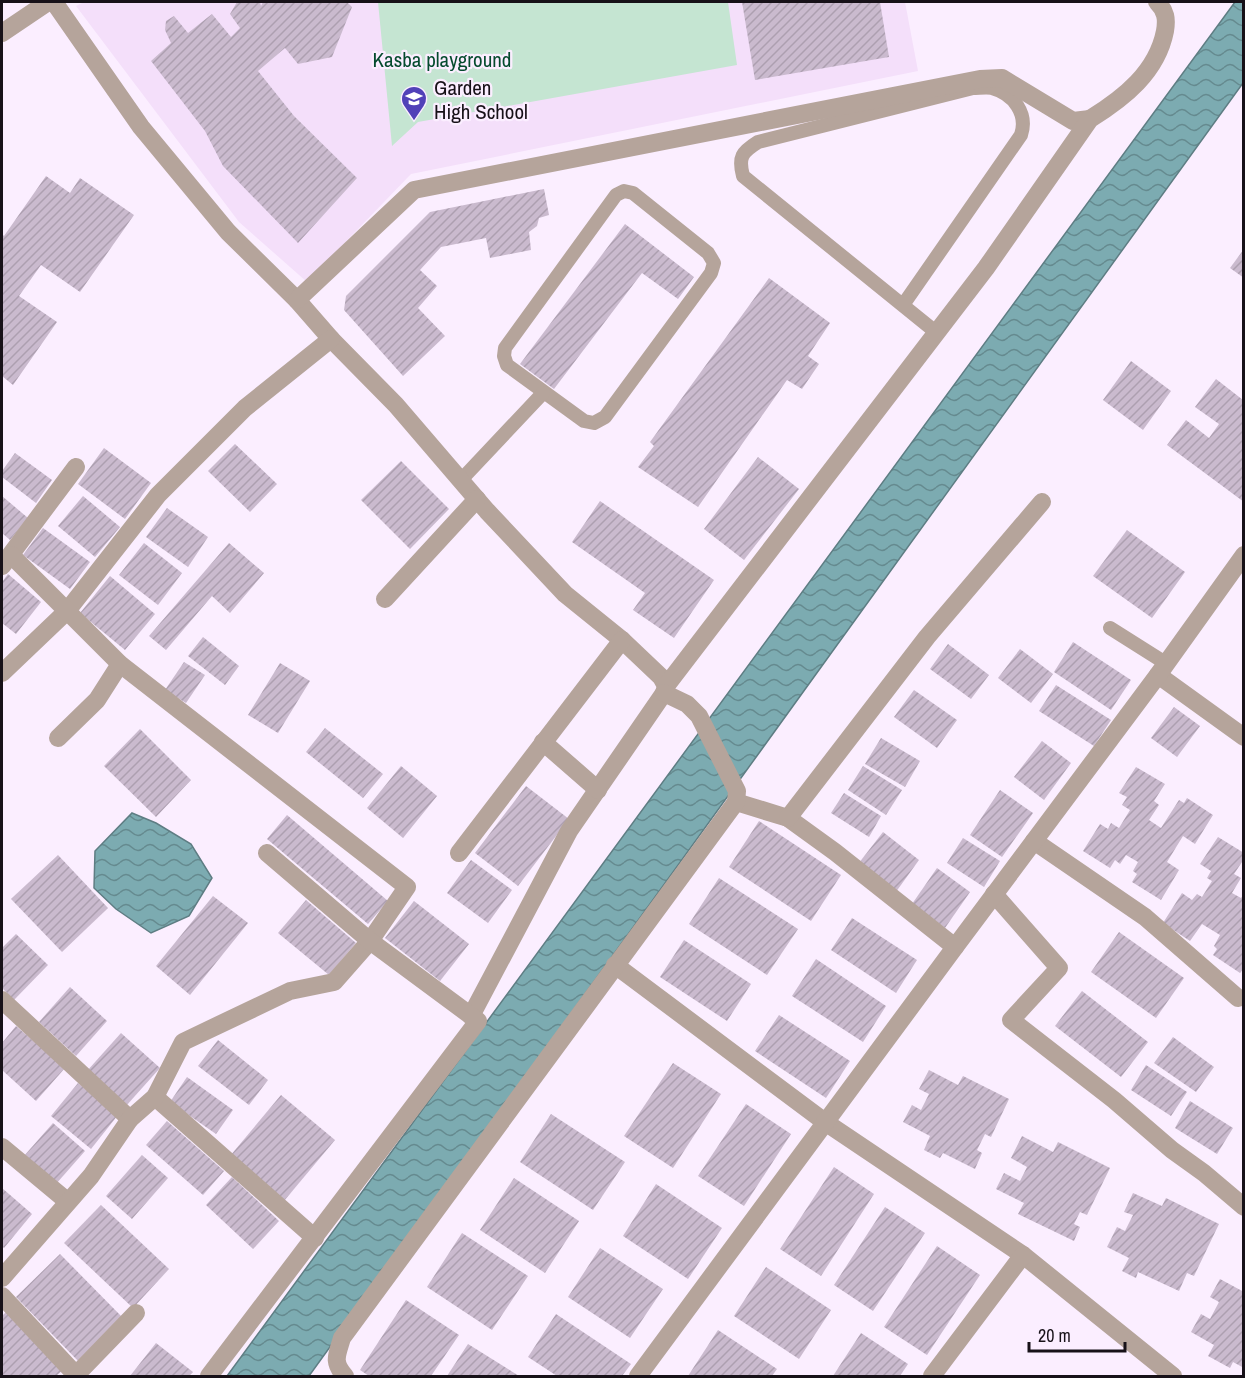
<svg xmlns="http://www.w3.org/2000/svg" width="1245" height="1378" viewBox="0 0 1245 1378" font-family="'Archivo Narrow',sans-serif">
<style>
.built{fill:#f4dffa}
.park{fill:#c5e5d2}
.water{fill:url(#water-waves);stroke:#5e7d83;stroke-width:1.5}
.building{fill:url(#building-hatch)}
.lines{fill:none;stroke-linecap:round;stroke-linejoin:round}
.lane{stroke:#b5a49b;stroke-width:14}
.street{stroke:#b5a49b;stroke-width:18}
.labels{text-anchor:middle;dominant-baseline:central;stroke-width:4.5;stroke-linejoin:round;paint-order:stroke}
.park-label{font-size:21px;fill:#054b2e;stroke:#fbeeff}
.poi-label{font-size:21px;fill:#171118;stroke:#fbeeff;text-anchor:start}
</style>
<defs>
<pattern id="water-waves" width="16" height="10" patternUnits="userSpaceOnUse" patternTransform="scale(1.5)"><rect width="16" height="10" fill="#7cabb1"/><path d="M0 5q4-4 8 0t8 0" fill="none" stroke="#658a8f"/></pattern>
<pattern id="building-hatch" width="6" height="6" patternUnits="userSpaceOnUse" patternTransform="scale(1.5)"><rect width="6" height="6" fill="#cabace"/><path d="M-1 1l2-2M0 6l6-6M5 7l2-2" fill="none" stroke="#ad9fb0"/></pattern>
</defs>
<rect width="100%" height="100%" fill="#fbeeff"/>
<!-- built -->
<path class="built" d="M84,2H905L918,71L411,174L307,282L239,222L76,6Z"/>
<!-- park -->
<path class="park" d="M378,2H728L737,65L418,122L392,146Z"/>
<!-- water -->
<g class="water">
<path d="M1235,2H1243V83L309,1376H227Z"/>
<path d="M132,813L156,823L191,844L212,878L189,916L151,933L116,909L94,888L95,851Z"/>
</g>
<!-- building -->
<g class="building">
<path d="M237,2H260L261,6L263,2H347L352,7L332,57L298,64L285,48L258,71L294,116L357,178L298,243L223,166L205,131L151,61L171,43L165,30L166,21L174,16L188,33L212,14L231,37L240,28L230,14Z"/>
<path d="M742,2H880L889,57L755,80Z"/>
<path d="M46,176L70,193L80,178L134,215L80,292L41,265L19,296L57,322L13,385L2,376V234L4,236Z"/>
<path d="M544,189L549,215L539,218L537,226L529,232L531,250L490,258L486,238L441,247L420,270L437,286L418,308L445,336L403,376L344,310L346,296L430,212Z"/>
<path d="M625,224L694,277L678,299L642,273L554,389L520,364Z"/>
<path d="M1244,249V278L1230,268Z"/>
<path d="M769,278L830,323L808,356L819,364L802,389L787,380L698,507L638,467L654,446L650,442Z"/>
<path d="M1131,361L1171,391L1143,430L1103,400Z"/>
<path d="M1216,379L1243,400L1244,502L1167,445L1186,420L1209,438L1219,424L1195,407Z"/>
<path d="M235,444L277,484L250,512L208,471Z"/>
<path d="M104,448L151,483L125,519L78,484Z"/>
<path d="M15,453L52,480L36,503L2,477V471Z"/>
<path d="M758,457L799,489L744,560L704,529Z"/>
<path d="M401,461L449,509L410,549L361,500Z"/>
<path d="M2,496L28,518L10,540L2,533Z"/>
<path d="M83,496L120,527L95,557L58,526Z"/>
<path d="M600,501L714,580L674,638L633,610L645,593L572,542Z"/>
<path d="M167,508L208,537L188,567L146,537Z"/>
<path d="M43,528L90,562L70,589L23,555Z"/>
<path d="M1127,530L1185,572L1152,618L1093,576Z"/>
<path d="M144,543L182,573L158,605L119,575Z"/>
<path d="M229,543L264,573L230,613L212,596L166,650L149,636Z"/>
<path d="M8,574L41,602L16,634L2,623V582Z"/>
<path d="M110,576L155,614L125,650L80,613Z"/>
<path d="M203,637L239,666L225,685L188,656Z"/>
<path d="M1073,642L1131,680L1111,710L1054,672Z"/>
<path d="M948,644L989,675L971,699L930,669Z"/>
<path d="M1020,649L1053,674L1031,703L998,678Z"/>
<path d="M184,662L205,675L186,703L165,690Z"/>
<path d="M280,663L310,681L278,733L248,715Z"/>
<path d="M1056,685L1111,720L1094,746L1039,711Z"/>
<path d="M914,690L957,720L937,748L894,717Z"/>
<path d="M1174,707L1200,726L1177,757L1151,738Z"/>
<path d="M325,728L383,774L363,798L306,752Z"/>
<path d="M140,729L191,780L156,817L104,766Z"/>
<path d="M881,738L920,761L905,787L865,764Z"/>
<path d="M1042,741L1071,763L1044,800L1014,777Z"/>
<path d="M401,766L437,796L403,838L367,808Z"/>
<path d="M863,766L902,790L886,815L848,790Z"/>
<path d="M1136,767L1165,784L1154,801L1159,805L1149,820L1161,828L1179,800L1184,803L1187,798L1213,815L1195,844L1183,836L1167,862L1179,870L1161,900L1132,882L1137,874L1133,871L1138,862L1126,855L1120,864L1115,860L1110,868L1083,851L1100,824L1108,829L1111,823L1119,828L1130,810L1122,805L1127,797L1119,793Z"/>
<path d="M526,786L569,819L518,886L475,853Z"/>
<path d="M1000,790L1033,813L1002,857L970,835Z"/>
<path d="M844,793L881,816L869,837L831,813Z"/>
<path d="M287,815L388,901L368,924L267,839Z"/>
<path d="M759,821L841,875L811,921L729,867Z"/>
<path d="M883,832L919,860L893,896L855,868Z"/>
<path d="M1218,837L1244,853V859L1234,874L1241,878L1232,893L1241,898L1244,894V968L1240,973L1213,955L1217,949L1214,946L1220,935L1202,924L1190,941L1163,923L1182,893L1192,900L1197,894L1202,897L1212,881L1207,878L1211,871L1200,864Z"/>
<path d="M963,838L1000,861L984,887L947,863Z"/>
<path d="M58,855L108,908L62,952L11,899Z"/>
<path d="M471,860L512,890L488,923L447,893Z"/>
<path d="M937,868L970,892L945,928L912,904Z"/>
<path d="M719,878L798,929L767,975L689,924Z"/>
<path d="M213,896L248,923L190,995L156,966Z"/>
<path d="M306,900L356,943L329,975L278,933Z"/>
<path d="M414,901L469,944L440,981L385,938Z"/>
<path d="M852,918L917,960L896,993L831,950Z"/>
<path d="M1119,932L1184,978L1156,1018L1091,972Z"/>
<path d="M16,934L48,965L14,1000L2,988V948Z"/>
<path d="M684,940L751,984L727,1021L660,977Z"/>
<path d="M816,959L886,1006L863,1042L792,996Z"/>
<path d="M70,987L107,1021L76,1056L39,1022Z"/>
<path d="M1082,991L1148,1042L1121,1077L1055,1026Z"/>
<path d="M779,1015L850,1061L826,1098L755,1051Z"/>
<path d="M16,1026L65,1068L36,1101L2,1070V1043Z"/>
<path d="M121,1033L160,1068L126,1106L87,1071Z"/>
<path d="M1173,1037L1214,1067L1196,1092L1154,1063Z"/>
<path d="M218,1040L268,1080L249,1105L198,1066Z"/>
<path d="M673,1063L721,1094L673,1168L624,1136Z"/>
<path d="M1146,1065L1187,1092L1171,1116L1131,1090Z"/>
<path d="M929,1070L958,1085L963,1076L1009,1099L991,1137L985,1134L977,1150L982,1153L975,1169L943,1153L940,1158L924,1150L930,1136L903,1122L912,1105L921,1110L929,1094L919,1089Z"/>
<path d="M187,1077L233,1110L216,1134L170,1102Z"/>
<path d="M78,1083L118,1115L91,1149L51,1116Z"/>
<path d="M281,1095L335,1140L284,1201L230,1156Z"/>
<path d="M1190,1101L1233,1128L1217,1154L1175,1128Z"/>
<path d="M746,1104L791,1134L744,1206L698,1176Z"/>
<path d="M551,1114L625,1162L593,1210L520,1162Z"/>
<path d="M167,1121L224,1171L203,1195L146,1145Z"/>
<path d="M53,1123L85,1151L56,1184L24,1156Z"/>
<path d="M1022,1136L1053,1152L1058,1142L1110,1168L1087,1215L1080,1212L1074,1224L1080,1227L1074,1241L1018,1214L1024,1203L996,1189L1004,1173L1020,1181L1027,1167L1011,1158Z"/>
<path d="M142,1155L168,1178L132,1219L106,1196Z"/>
<path d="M834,1167L874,1194L821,1276L780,1249Z"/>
<path d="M232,1177L279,1221L253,1249L206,1205Z"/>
<path d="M514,1178L579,1221L545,1273L480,1230Z"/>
<path d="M656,1184L722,1228L688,1279L623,1236Z"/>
<path d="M2,1188L32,1214L4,1248L2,1246Z"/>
<path d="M1133,1193L1162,1206L1166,1198L1219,1224L1194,1276L1187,1273L1179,1291L1138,1272L1136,1278L1122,1271L1129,1258L1107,1247L1117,1227L1125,1231L1133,1215L1124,1212Z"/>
<path d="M101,1205L169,1269L133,1308L64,1243Z"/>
<path d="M885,1207L925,1233L873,1311L834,1285Z"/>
<path d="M462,1233L528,1276L492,1330L427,1287Z"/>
<path d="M937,1246L980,1275L927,1355L884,1327Z"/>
<path d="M600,1248L663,1289L630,1338L568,1297Z"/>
<path d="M60,1254L124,1319L80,1363L16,1297Z"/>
<path d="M766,1267L831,1310L799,1359L734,1316Z"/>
<path d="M1220,1279L1244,1292V1368L1233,1362L1230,1368L1208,1356L1214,1345L1191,1332L1201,1314L1210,1319L1219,1302L1210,1297Z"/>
<path d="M406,1300L459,1335L431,1376H369L360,1370Z"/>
<path d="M6,1312L63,1370L56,1376H2V1316Z"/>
<path d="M556,1314L631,1364L622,1376H557L528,1357Z"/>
<path d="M718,1330L777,1369L772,1376H688Z"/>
<path d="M861,1333L908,1364L900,1376H833Z"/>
<path d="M156,1343L193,1372L189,1376H130Z"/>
<path d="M468,1344L519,1376H447Z"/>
</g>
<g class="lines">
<!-- lane -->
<g class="lane">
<path d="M624,191L633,193L708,253L714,263L711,273L605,417L594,423L584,421L507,365L504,356L505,348L616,195Z"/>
<path d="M903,305L1021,135C1028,114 1014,94 992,88C987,87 979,88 973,88L758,142C742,152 738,157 743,176L937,333"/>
<path d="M461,480L543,393"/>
<path d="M1110,628L1167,664"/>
</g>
<!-- street -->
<g class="street">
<path d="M54,2L141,127L228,232L297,300L331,339L396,405L487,511L565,594L622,640L661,677L666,686L664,693L569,831L471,1016"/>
<path d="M2,33L48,2"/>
<path d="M297,300L414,190L980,79L1002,78L1073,121L1090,119"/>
<path d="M2,566L76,467"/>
<path d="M385,599L477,499"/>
<path d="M2,673L67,611L158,495L245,408L331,339"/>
<path d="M1158,675L1244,737"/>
<path d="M666,686L986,268L1090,119C1124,98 1157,72 1165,31C1167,19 1166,11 1157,2"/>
<path d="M58,738L97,700L120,664"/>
<path d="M543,742L598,790"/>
<path d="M736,802L788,818L835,852L955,947"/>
<path d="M788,818L927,637L1042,502"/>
<path d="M1034,841L1145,917L1238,998"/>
<path d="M459,853L622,640"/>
<path d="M994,894L1059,968L1011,1020L1114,1100L1172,1150L1204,1173L1244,1207"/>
<path d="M615,965L825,1122L1023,1255L1173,1376"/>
<path d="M2,1000L130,1119"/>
<path d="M155,1097L315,1238"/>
<path d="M2,1147L67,1201"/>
<path d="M2,1278L91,1176L130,1119L155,1097L183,1042L290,991L334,982L370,941L407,887L120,664L11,555"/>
<path d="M2,1296L76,1375L136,1313"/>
<path d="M209,1376L478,1021L370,941L267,853"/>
<path d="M345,1376C332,1362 337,1355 342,1338L736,802L737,791L699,716L687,704L664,693"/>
<path d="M638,1376L955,947L1158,675L1244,555"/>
<path d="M932,1376L1023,1255"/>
</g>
</g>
<!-- icons -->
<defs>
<symbol id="school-pin" viewBox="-11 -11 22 30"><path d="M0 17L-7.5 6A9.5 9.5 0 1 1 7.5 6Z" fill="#5141b8" stroke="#fbeeff"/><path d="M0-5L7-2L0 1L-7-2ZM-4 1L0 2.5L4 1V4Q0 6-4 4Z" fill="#fff"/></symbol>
</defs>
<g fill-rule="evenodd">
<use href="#school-pin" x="399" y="84" width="30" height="40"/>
</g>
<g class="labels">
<!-- park labels -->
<g class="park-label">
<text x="442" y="59">Kasba playground</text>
</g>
<!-- poi labels -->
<g class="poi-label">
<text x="434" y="87">Garden<tspan x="434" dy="24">High School</tspan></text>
</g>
</g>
<!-- border -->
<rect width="1245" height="1378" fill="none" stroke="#171118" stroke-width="6"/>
<!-- scale -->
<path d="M1029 1342v9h96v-9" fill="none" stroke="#171118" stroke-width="3"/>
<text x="1038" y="1342" font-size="18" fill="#171118" stroke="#fbeeff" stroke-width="4.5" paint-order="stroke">20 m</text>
</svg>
